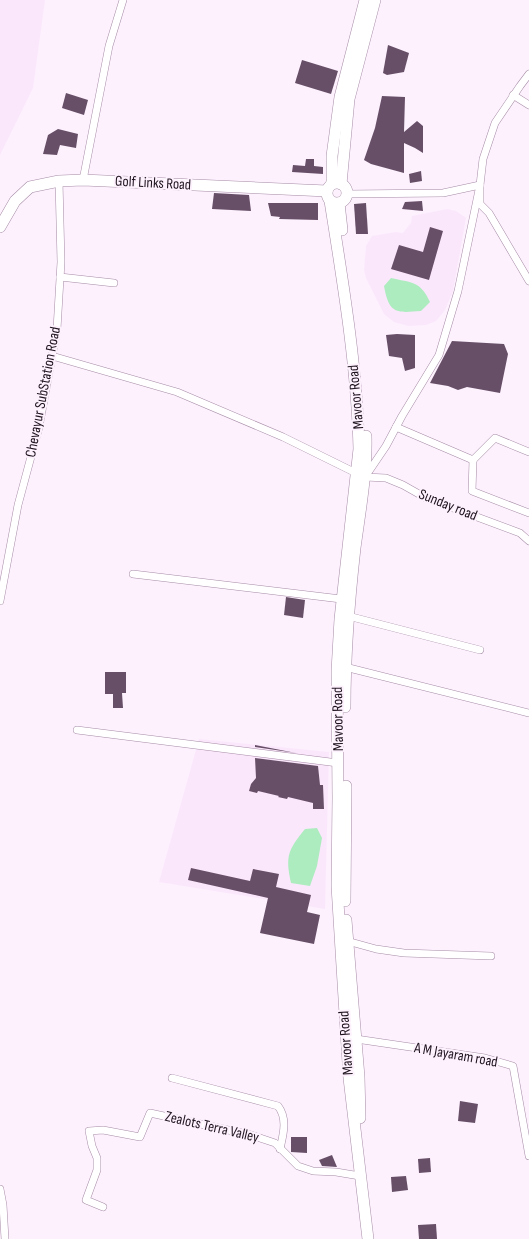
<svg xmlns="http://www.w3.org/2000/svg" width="529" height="1239" viewBox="0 0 529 1239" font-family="'Sofia Sans Condensed',sans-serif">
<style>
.built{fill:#fbe7fc}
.green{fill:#adecbf}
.building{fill:#674f68}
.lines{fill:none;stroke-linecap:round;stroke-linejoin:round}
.street-casing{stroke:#a68ca6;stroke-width:8}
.secondary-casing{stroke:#a68ca6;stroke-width:12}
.street{stroke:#fff;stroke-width:7}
.secondary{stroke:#fff;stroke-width:11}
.labels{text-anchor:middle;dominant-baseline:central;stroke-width:4;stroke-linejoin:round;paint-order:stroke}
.street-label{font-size:15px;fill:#1d131d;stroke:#fdf1fd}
</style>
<rect width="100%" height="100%" fill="#fdf1fd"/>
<!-- built -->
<g class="built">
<path d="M0,0H45L33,88L0,155Z"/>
<path d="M447,209L456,211L466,218L453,291L445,310L436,321L426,325L409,326L394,322L384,314L366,278L364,270L366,246L372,236L396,232L403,233L411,223L412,216Z"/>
<path d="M199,739L329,752L325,909L159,882Z"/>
</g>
<!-- green -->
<g class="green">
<path d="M391,278C411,283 420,280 430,302L421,311C396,313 389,314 384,286Z"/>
<path d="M317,828L322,838L317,866L310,886L291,883C285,856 288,850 305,829Z"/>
</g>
<!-- building -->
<g class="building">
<path d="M388,45L409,53L404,72L387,75L383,73Z"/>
<path d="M302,60L338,71L331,94L295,83Z"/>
<path d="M66,93L88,100L84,115L62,108Z"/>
<path d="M382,96L405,97L404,132L417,121L423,126V153L415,148L404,143V173L371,164L364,160L375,128Z"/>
<path d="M58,129L78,134L76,148L60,145L57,155L43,154L48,135Z"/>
<path d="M306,159H314V166L323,167V174L292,172L293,165L305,166Z"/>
<path d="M421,171L422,181L410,183L409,174Z"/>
<path d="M214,193L249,195L251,211L212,209Z"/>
<path d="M422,201L423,211L402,209L405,202Z"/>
<path d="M268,203H318V220L279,219L280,217L271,216Z"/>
<path d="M366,203L368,234H356L354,204Z"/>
<path d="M430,227L443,231L429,280L391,269L399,245L423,252Z"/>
<path d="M397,334L415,335V368L405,371L402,358L389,356L386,335Z"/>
<path d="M452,341L504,344L508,354L500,393L467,387L458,390L448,386L430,383Z"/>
<path d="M286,597L305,600L303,618L284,615Z"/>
<path d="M105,672H126V693H122L123,708H113V694H105Z"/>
<path d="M255,745L296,753L255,747Z"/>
<path d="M255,758L318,766L320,785H323L324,809H313V803L288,797L287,799L278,797L279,796L258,791L257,793L249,791L251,784L256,778Z"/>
<path d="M191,868L250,881L253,869L279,874L276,887L311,895L307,912L320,915L314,944L260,933L268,898L188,880Z"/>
<path d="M460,1101L478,1104L475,1123L458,1121Z"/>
<path d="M291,1137H307V1153L291,1152Z"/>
<path d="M332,1155L337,1167L322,1166L319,1160Z"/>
<path d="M430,1158L431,1172L419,1173L418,1159Z"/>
<path d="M406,1176L408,1190L392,1192L391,1177Z"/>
<path d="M436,1224L437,1239H419L418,1225Z"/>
</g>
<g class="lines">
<defs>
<g id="street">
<path d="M529,74L520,86L495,123L483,159L480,185L458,291L439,355L402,416L386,446L365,477L386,478L403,485L426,498L520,533L529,541"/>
<path d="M513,95L529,105"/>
<path d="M83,180L109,46L123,0"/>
<path d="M347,194L443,193L480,185V204L489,213L529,281"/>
<path d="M60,277L114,283"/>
<path d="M52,356L177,392L283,437L356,473"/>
<path d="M396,427L473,460L495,438L529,452"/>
<path d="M473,460L472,491L529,513"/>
<path d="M133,574L341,599"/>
<path d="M0,601L18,505L39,427L57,329L61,262L59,181"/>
<path d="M348,616L480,650"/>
<path d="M345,667L529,713"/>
<path d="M77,730L338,763"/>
<path d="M347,941L376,949L404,953L491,956"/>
<path d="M356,1039L485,1058L513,1066L529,1156"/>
<path d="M172,1078L278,1106C288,1119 283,1135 280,1149"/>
<path d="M0,1189L3,1205L5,1239"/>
<path d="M103,1207L86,1200L97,1170V1158L92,1146L89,1131L103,1130L140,1137L150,1113L251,1135L275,1143L298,1166L313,1171L336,1172L360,1176"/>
</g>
<g id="secondary">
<circle cx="337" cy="193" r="10"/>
<path d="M332,184V156L340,97L365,0"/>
<path d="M341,184L349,99L375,0"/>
<path d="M330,201C343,283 357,366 359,449L340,619L337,671L338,798L337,886L349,1078L368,1239"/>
<path d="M339,203L342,230"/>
<path d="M0,227L15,201L30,187L59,181L83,180L327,191"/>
<path d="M345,707C345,654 349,601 355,548C360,511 367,473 366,436"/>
<path d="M345,901L346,786"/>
<path d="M346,920L359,1077L360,1118"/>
</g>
</defs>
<!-- street casing -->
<use href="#street" class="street-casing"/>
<!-- secondary casing -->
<use href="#secondary" class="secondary-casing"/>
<!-- street -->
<use href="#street" class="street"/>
<!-- secondary -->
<use href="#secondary" class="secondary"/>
</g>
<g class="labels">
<!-- street labels -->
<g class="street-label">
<text transform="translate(153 183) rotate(3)">Golf Links Road</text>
<text transform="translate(43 392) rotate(-79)">Chevayur SubStation Road</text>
<text transform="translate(356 397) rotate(-95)">Mavoor Road</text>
<text transform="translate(448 505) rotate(22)">Sunday road</text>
<text transform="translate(338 719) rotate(-91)">Mavoor Road</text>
<text transform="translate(346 1043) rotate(-94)">Mavoor Road</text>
<text transform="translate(456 1055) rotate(10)">A M Jayaram road</text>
<text transform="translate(212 1127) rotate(13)">Zealots Terra Valley</text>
</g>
</g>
</svg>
